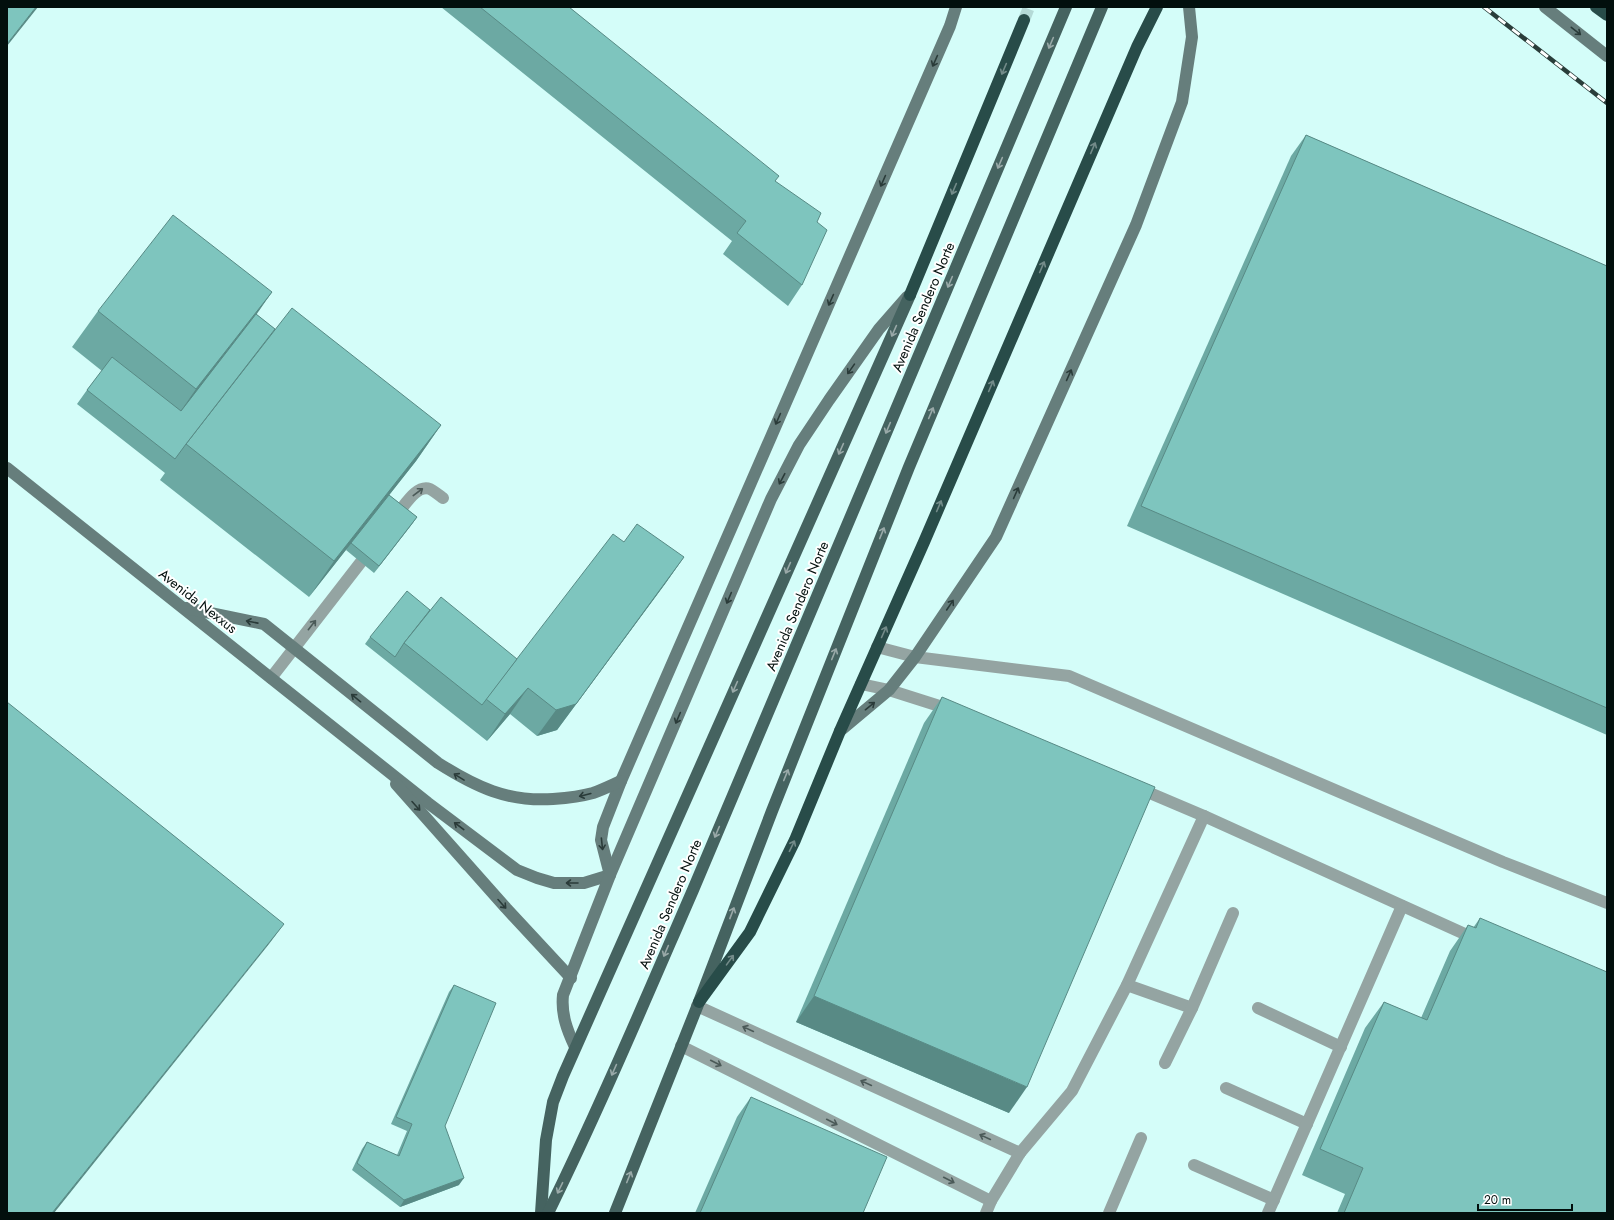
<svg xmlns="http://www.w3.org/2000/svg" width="1614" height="1220" viewBox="0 0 1614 1220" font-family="Jost,sans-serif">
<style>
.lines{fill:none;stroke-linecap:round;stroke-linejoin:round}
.highway-tunnel{stroke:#b4d9d6;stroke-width:12;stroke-dasharray:12 6;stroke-linecap:butt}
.lane{stroke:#94a4a2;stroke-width:12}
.secondary{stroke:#667e7c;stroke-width:12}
.primary{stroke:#456360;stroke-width:12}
.highway{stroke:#284c49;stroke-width:12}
.rail-casing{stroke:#2a3d3a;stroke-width:4.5}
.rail{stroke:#fff;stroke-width:3;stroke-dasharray:9;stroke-linecap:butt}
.wall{fill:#6ca9a3}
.shaded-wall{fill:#588a85}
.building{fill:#7ec5be;stroke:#588a85}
.oneway{stroke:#2a3b39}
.oneway2{stroke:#99a9a8}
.oneway3{stroke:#738b89}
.oneway4{stroke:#4b5a58}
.labels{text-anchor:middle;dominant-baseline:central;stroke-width:4;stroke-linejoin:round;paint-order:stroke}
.street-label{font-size:14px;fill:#020f0d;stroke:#fff}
</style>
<rect width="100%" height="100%" fill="#d4fdf9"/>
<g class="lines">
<!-- highway-tunnel -->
<path class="highway-tunnel" d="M1024,20L1029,7"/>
<!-- lane -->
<g class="lane">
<path d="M398,513C405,505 417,484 430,489C434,491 439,495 443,498"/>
<path d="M877,647L915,657L1069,676L1503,862L1607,903"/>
<path d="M271,678L361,562"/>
<path d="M861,684L889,690L952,710"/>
<path d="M1138,788L1204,816L1478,940"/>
<path d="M1127,985L1192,1008"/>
<path d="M697,1006L1020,1153"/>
<path d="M1258,1008L1341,1047"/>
<path d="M681,1046L991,1201"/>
<path d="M1165,1063L1192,1008L1233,913"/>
<path d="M1226,1088L1307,1124"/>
<path d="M1194,1165L1274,1200"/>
<path d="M986,1213L991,1201L1020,1153L1072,1091L1127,985L1204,816"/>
<path d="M1109,1213L1141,1138"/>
<path d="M1268,1213L1402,906"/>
</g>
<!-- secondary -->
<g class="secondary">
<path d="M1545,7L1607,56"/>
<path d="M7,468L428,803L517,870L537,878L554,883H584L610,875L601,840L603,827L621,781L950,26L956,7"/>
<path d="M186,608L264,624L438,763C476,787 507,802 553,799C567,798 579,797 593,793C602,790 612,785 621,781"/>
<path d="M840,731L889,690L915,657L996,537L1136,225L1182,102L1192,37L1189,7"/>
<path d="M396,784L506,908L571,978"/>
<path d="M575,1047C567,1030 561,1014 563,995L610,875L771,499L799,445L829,400L879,329L907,297"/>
</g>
<!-- primary -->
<g class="primary">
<path d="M541,1213L546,1140L553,1102L563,1076L910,295"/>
<path d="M548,1213C600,1107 646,998 693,890L1066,7"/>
<path d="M615,1213L699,1002L772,811L909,467L1102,7"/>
</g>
<!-- highway -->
<g class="highway">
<path d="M1596,7L1607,15"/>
<path d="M910,295L1024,20"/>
<path d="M699,1002L750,932L795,840L840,731L924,542L1137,47L1157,7"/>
</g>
<defs>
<path id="rail" d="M1484,7L1607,103"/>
</defs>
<!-- rail casing -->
<use href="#rail" class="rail-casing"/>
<!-- rail -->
<use href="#rail" class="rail"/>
</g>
<!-- wall -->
<g class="wall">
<path d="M441,7H569L775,181L817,222L802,285L788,306L723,254L732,241Z"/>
<path d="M1306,135L1607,266V735L1127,526L1291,156Z"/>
<path d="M272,292L256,314L275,329L441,425L416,461L389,495L417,517L412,524L374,573L346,550L348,547L309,597L160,480L165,473L77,404L87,390L102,371L72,347L98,311Z"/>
<path d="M624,542L684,557L665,584L557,730L537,736L510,714L487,741L365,644L370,637L430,610L517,659Z"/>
<path d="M942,697L1009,1113L796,1022L924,723Z"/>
<path d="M1480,918L1607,1213H1337L1345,1194L1302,1175L1365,1028L1384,1002L1421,1018L1450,951L1468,925L1473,928Z"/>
<path d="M454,985L445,1126L459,1185L400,1207L352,1170L362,1149L367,1142L397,1155L407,1131L391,1124L449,992Z"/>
<path d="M751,1097L863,1213H695L737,1117Z"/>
</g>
<!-- shaded-wall -->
<g class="shaded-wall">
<path d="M36,7H38L7,46V44Z"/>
<path d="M272,292L247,328L171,425L196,389Z"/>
<path d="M441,425L416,461L309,597L334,561Z"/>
<path d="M417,517L412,524L374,573L379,566Z"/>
<path d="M684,557L665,584L557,730L537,736L556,710Z"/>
<path d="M528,688L510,714L487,741L505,714Z"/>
<path d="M284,924L269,944L54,1213H52Z"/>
<path d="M814,996L1027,1087L1009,1113L796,1022Z"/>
<path d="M464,1178L459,1185L400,1207L404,1200Z"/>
</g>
<!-- building -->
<g class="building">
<path d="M7,7H36L7,44Z"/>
<path d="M480,7H569L779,176L775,181L821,213L817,222L827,230L802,285L737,233L746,221Z"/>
<path d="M1306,135L1607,266V708L1141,506Z"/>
<path d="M173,215L272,292L196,389L98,311Z"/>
<path d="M292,308L441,425L334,561L186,444Z"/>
<path d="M256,314L275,329L186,444L175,459L87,390L112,357L181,411Z"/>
<path d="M389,495L417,517L379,566L351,543Z"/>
<path d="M637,524L684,557L576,704L556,710L528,688L505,714L486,699L613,534L624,542Z"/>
<path d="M407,591L430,610L404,643L395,657L370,637Z"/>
<path d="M441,597L517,659L482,705L404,643Z"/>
<path d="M942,697L1155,787L1027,1087L814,996Z"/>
<path d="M7,702L284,924L52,1213H7Z"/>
<path d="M1480,918L1607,972V1213H1344L1363,1168L1320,1149L1384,1002L1427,1020L1468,925L1476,928Z"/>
<path d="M454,985L496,1003L445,1126L464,1178L404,1200L357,1163L367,1142L399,1156L412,1124L396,1117Z"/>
<path d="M751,1097L887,1157L863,1213H700Z"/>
</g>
<!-- one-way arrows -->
<defs><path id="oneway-shaft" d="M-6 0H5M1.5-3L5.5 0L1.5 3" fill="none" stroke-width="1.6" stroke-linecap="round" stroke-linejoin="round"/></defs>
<g class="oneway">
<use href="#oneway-shaft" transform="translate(1576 31) rotate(38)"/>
<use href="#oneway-shaft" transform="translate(935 61) rotate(114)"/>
<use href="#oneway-shaft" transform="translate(883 181) rotate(114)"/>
<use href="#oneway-shaft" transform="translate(831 300) rotate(114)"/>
<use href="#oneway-shaft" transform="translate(851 369) rotate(125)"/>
<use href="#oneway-shaft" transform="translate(1069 375) rotate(-66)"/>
<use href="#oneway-shaft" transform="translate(778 419) rotate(114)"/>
<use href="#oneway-shaft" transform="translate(782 479) rotate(118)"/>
<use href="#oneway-shaft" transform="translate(1016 493) rotate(-66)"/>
<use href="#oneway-shaft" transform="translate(729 598) rotate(113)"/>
<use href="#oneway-shaft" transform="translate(950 605) rotate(-56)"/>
<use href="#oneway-shaft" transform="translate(252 622) rotate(-169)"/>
<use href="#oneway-shaft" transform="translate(356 698) rotate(-141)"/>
<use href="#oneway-shaft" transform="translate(870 706) rotate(-39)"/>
<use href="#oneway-shaft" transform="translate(678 718) rotate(113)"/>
<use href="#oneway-shaft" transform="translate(459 777) rotate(-148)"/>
<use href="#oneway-shaft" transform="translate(585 795) rotate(166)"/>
<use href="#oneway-shaft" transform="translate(416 806) rotate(48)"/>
<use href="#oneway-shaft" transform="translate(459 826) rotate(-143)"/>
<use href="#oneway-shaft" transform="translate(602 844) rotate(84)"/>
<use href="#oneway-shaft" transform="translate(572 883) rotate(-180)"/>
<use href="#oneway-shaft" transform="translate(502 904) rotate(48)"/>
</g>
<g class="oneway2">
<use href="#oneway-shaft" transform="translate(1051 43) rotate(113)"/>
<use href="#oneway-shaft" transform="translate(1000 163) rotate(113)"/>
<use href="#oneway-shaft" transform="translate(950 282) rotate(113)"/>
<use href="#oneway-shaft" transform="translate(894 331) rotate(114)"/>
<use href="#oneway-shaft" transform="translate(931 413) rotate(-67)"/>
<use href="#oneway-shaft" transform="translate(888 428) rotate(113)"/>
<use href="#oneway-shaft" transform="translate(841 449) rotate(114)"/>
<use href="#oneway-shaft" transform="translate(882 533) rotate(-68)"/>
<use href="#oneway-shaft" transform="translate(788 568) rotate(114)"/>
<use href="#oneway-shaft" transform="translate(834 654) rotate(-68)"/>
<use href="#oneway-shaft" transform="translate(735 687) rotate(114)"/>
<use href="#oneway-shaft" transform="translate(786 775) rotate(-68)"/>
<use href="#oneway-shaft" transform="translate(717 832) rotate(113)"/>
<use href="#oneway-shaft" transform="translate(732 913) rotate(-69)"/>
<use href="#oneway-shaft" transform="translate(666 951) rotate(113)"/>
<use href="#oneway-shaft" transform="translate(614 1070) rotate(114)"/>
<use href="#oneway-shaft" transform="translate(629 1177) rotate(-68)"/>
<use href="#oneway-shaft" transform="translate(560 1188) rotate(116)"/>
</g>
<g class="oneway3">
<use href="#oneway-shaft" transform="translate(1004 69) rotate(113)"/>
<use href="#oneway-shaft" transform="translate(1093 148) rotate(-67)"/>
<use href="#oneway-shaft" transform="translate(954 189) rotate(113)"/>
<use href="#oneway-shaft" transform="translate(1042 267) rotate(-67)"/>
<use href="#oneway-shaft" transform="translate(991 386) rotate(-67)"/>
<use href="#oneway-shaft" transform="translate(939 506) rotate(-67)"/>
<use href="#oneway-shaft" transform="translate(884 632) rotate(-66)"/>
<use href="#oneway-shaft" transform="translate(792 846) rotate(-64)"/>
<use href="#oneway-shaft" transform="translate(730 960) rotate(-54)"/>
</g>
<g class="oneway4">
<use href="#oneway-shaft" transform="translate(418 492) rotate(-37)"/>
<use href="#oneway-shaft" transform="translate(312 625) rotate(-52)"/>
<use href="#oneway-shaft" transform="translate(748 1029) rotate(-155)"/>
<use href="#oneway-shaft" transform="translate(716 1063) rotate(27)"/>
<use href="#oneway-shaft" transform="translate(866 1083) rotate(-155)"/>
<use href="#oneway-shaft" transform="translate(832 1122) rotate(27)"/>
<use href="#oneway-shaft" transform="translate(985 1137) rotate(-155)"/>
<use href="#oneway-shaft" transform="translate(949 1180) rotate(27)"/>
</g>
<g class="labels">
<!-- street labels -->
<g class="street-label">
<text transform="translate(923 307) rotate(-67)">Avenida Sendero Norte</text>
<text transform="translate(198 601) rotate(38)">Avenida Nexxus</text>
<text transform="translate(797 606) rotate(-67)">Avenida Sendero Norte</text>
<text transform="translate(670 904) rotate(-67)">Avenida Sendero Norte</text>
</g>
</g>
<!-- border -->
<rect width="1614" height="1220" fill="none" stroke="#020f0d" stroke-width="16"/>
<!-- scale -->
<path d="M1478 1204v6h94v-6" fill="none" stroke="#020f0d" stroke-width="2"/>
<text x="1484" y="1204" font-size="12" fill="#020f0d" stroke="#ffffff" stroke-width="3" paint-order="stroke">20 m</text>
</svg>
